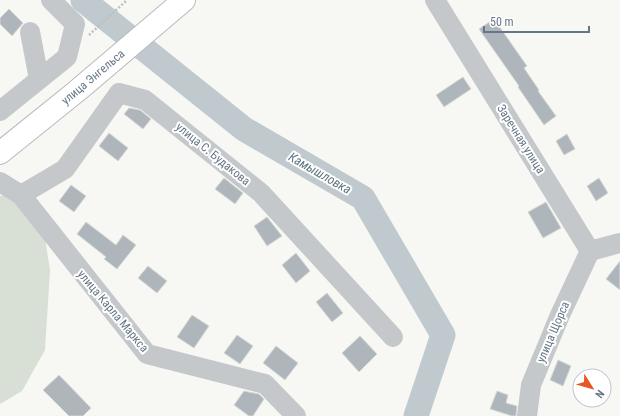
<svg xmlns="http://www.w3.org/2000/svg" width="620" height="416" viewBox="0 0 620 416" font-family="'Roboto Condensed',sans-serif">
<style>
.green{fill:#d8dfd5}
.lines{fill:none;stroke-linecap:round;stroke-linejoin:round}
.river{stroke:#bfc9ce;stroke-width:25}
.building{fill:#aeb5bb;stroke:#d8d9d6}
.major-casing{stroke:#b7bbbf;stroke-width:24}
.path{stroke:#bec0c2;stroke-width:2.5;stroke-dasharray:2 2;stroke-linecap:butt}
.minor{stroke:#c4c8cb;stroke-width:20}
.major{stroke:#fff;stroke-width:22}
.labels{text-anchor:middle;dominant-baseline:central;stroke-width:4;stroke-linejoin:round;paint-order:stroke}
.street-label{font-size:12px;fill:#657686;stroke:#fff}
.water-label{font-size:13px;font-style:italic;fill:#617882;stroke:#fff}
</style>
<rect width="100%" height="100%" fill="#f7f7f4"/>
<!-- green -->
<path class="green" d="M9,194L43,226L50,270L45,350L22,391L0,404V196Z"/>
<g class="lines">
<!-- river -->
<path class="river" d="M83,0L244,129L363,198L443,335L416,416"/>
</g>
<!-- building -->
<g class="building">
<path d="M9,9L23,23L12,36L0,24V18Z"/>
<path d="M494,19L527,66L524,68L539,90L538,91L556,116L544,125L518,87L519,86L479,29Z"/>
<path d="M463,77L471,89L444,107L436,95Z"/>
<path d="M129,108L140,110L151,119L143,129L124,114Z"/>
<path d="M109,133L128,148L118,161L99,146Z"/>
<path d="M567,134L575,149L564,155L556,141Z"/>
<path d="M224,178L243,193L235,204L215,189Z"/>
<path d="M599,178L608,193L596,201L587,186Z"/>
<path d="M71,185L86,196L74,212L59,201Z"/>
<path d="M546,202L561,228L543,238L528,212Z"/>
<path d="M267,217L282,236L267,246L254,226Z"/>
<path d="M86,222L116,245L123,235L136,245L117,269L104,259L106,257L77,234Z"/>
<path d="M296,253L310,271L296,283L282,265Z"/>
<path d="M620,261V290L606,279Z"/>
<path d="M148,266L167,281L157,293L138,278Z"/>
<path d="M327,293L343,313L332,322L316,302Z"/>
<path d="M192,315L209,326L194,348L177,337Z"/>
<path d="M237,335L253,346L240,364L224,353Z"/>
<path d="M360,336L377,354L359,372L342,353Z"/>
<path d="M276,346L298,363L285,380L263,363Z"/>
<path d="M558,360L571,366L563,386L550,380Z"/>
<path d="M59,375L91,408L83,416H69L43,390Z"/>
<path d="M244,391L259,394L264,399L253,416H249L234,405Z"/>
<path d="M497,391L508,395L506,403L517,406L516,416H512L490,409Z"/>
</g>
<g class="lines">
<defs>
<path id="major" d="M0,153L77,91L184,0"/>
</defs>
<!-- major casing -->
<use href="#major" class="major-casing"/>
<!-- path -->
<path class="path" d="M89,35L127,0"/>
<!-- minor -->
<g class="minor">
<path d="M435,0L590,251L620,243"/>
<path d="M30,32L39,79"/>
<path d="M0,111L67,57L75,24L51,0"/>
<path d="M0,182L21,195L147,354L265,384L296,416"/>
<path d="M21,195L65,169L119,93L145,100L261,193L393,337"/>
<path d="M527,416L531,385L560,315L590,251"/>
</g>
<!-- major -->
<use href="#major" class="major"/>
</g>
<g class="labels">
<!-- street labels -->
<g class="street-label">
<text transform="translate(93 77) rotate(-40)">улица Энгельса</text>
<text transform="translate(521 139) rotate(58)">Заречная улица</text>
<text transform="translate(213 154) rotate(39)">улица С. Будакова</text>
<text transform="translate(113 311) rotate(50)">улица Карла Маркса</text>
<text transform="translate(553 332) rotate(-67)">улица Щорса</text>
</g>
<!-- water labels -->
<g class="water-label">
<text transform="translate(320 173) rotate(30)">Камышловка</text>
</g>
</g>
<!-- north arrow -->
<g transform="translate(592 388) rotate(127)"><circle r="19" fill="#ffffff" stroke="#c1c8cf"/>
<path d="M0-3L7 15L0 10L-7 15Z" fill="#e75724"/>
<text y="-6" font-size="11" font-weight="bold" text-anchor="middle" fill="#657686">N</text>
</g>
<!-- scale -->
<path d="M484 26v6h105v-6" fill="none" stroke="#657686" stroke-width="2"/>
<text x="490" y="26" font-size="12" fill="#657686" stroke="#ffffff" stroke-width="3" paint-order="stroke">50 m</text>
</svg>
